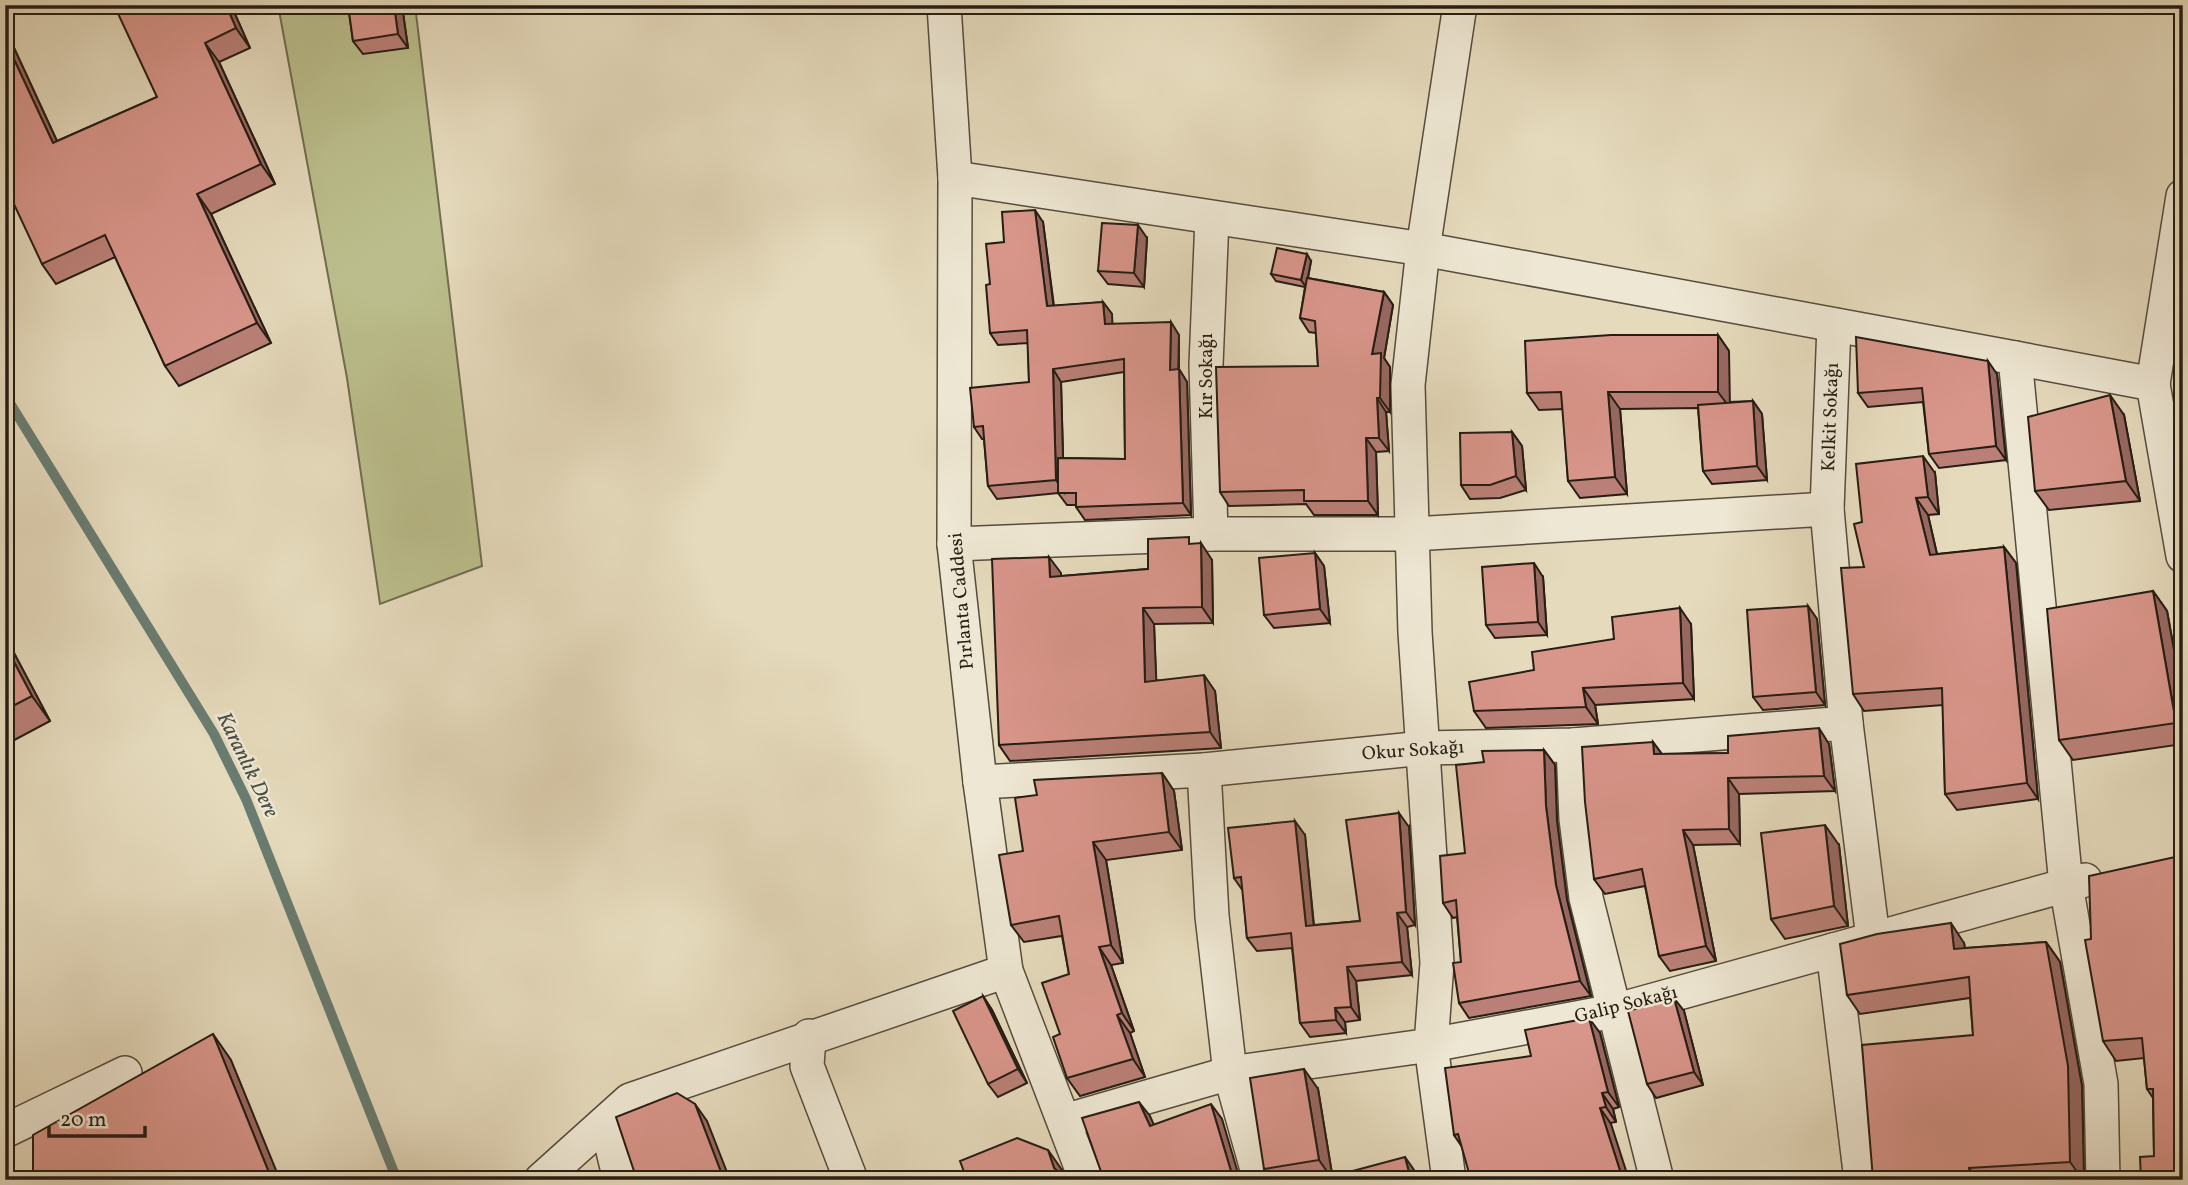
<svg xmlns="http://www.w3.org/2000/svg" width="2188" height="1185" viewBox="0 0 2188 1185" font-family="Vollkorn,serif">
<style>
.green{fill:#bbbe8c;stroke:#706e50;stroke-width:2}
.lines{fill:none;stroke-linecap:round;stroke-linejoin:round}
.stream{stroke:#697c71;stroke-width:10}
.minor-casing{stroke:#564c3d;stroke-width:36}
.minor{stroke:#eee7d3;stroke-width:33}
.wall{fill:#ba8077;stroke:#261d13;stroke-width:2;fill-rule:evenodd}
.shaded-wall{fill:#976861;stroke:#261d13;stroke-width:2}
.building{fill:#d8958a;stroke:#261d13;stroke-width:2}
.labels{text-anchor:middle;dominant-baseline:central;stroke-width:5;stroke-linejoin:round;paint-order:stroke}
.street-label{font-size:19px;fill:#261d13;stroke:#eee7d3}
.water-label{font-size:21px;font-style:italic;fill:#484c42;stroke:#eee7d3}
</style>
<rect width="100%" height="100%" fill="#e5dabc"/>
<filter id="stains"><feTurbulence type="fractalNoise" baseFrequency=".00286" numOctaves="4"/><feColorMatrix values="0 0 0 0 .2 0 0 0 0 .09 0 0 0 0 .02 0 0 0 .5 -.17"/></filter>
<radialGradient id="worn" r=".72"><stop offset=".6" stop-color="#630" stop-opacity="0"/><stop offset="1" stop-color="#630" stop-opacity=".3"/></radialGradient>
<!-- green -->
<path class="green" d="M278,5H415L482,566L380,604L347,378Z"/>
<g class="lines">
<!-- stream -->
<path class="stream" d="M5,395L214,734L246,799L397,1180"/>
<defs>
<g id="minor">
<path d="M944,5L955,178L954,544L980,782L1006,971L1086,1180"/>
<path d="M955,178L1423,249L2015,358L2066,885L2101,1084L2103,1180"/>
<path d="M2015,358L2153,384L2183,196"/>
<path d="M2153,384L2183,556"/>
<path d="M1827,509L1834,325"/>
<path d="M1211,534L1206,365L1212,218"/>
<path d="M954,544L1211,534H1413L1827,509L1846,723L1873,938"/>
<path d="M1573,745L1576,819L1586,898L1657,1180"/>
<path d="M1204,770L1212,916L1230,1073L1260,1180"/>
<path d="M980,782L1204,770L1424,748L1573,745L1846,723"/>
<path d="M1833,950L1861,1180"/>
<path d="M809,1036L807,1066L851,1180"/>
<path d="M1064,1121L1230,1073L1431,1045L1614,1011L2085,880"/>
<path d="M606,1122L620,1180"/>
<path d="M5,1131L125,1073"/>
<path d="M541,1180L630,1100L1006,971"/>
<path d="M1449,1180L1431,1045L1437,963L1415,632L1408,385L1423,249L1460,5"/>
</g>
</defs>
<!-- minor casing -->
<use href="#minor" class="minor-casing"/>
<!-- minor -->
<use href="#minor" class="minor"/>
</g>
<!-- wall -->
<g class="wall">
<path d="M231,5L250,48L219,62L275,184L211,214L271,343L179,386L165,366L115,257L56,284L42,264L9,37L57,141L157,97Z"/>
<path d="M348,5H441L403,13L408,48L363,54L353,41Z"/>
<path d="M1043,222L1054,306L1103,302L1112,314V324L1179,335V369L1187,382L1191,515L1085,520L1076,507V505H1067L1058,493L997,499L988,486L984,439H982L974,427L1029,382L1028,343L998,345L990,333V284L1004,242ZM1124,372L1125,459L1063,458L1061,382Z"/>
<path d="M1147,238L1144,287L1108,284L1098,271Z"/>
<path d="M1311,261L1308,278L1384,292L1393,305L1384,358L1390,367V412H1386L1389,451L1376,452L1378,515H1314L1306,504L1229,506L1220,492L1318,366L1316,333L1309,332L1300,318L1305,287L1276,281L1271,274Z"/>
<path d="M1718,335L1729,351V402L1753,401L1762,414L1767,480L1712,484L1703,471L1698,408L1620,409L1627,494L1580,498L1568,481L1563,409L1539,410L1527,393Z"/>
<path d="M1997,374L2006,460L1939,468L1929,454L1923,402L1868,407L1858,393Z"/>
<path d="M2124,415L2140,501L2049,510L2035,491Z"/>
<path d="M1512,432L1522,446L1526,490L1500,498L1470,499L1461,485Z"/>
<path d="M1935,473L1939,514L1928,515L1937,554L2004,547L2016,563L2038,799L1957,810L1945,794L1943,705L1864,711L1853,694L1864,567Z"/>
<path d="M1193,544L1212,560L1213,623L1154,624L1156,680L1215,691L1221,748L1010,761L999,745L1061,573V576L1148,569Z"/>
<path d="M1315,553L1324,566L1330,623L1274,628L1264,615Z"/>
<path d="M1543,577L1547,635L1495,638L1486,625Z"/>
<path d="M2153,591L2167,611L2183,700V744L2073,760L2059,740Z"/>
<path d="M1808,606L1817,619L1825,705L1763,710L1753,697Z"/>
<path d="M1691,624L1694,699L1595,705L1598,724L1486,728L1474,711L1534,670L1614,639Z"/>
<path d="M5,636L50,721L5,745Z"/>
<path d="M1653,742L1662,754L1728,753L1829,744L1835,791L1739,794L1740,844L1693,845L1716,961L1670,971L1659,956L1645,886L1605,894L1594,879Z"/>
<path d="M1544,750L1555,765L1557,821L1567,900L1591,996L1469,1018L1459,1003L1461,962L1457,917L1453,918L1443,903L1465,853L1484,762Z"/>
<path d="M1162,773L1174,791L1182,850L1106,860L1123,963L1111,965L1134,1031L1130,1033L1145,1077L1080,1096L1067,1078L1060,1034L1069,974L1062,936L1024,942L1011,925L1023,851Z"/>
<path d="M1409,827L1415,925L1407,927L1412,975L1356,981L1360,1020L1345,1022L1346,1033L1310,1037L1300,1023L1292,948L1257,951L1247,938L1243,891L1234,878L1305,835L1314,925L1360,921Z"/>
<path d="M1839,845L1848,926L1785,939L1771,919Z"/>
<path d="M2175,857L2154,1156L2153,1098L2147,1089L2144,1058L2116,1061L2103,1041Z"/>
<path d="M2046,942L2060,962L2082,1086L2084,1180H1870L1873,1179L1973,1035L1970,998L1860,1014L1847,995L1964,943L1965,948Z"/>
<path d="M983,996L992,1010L1027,1083L998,1097L988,1084Z"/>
<path d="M1684,1011L1703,1085L1656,1098L1647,1084Z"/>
<path d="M1600,1033L1619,1107L1613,1109L1616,1122L1462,1147L1454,1135L1531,1056Z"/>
<path d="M1318,1089L1333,1180H1272L1264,1169Z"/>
</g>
<!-- shaded-wall -->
<g class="shaded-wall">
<path d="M226,5H231L250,48L236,28Z"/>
<path d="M394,5H397L403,13L408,48L398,34Z"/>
<path d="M5,32L9,37L67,163L53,143L5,40Z"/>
<path d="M205,43L219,62L275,184L261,164Z"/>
<path d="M197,194L211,214L271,343L257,323Z"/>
<path d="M1035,210L1043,222L1055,318L1047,306Z"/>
<path d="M1138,225L1147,238L1144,287L1134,273Z"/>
<path d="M1307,254L1311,261L1306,287L1301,280Z"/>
<path d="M1384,292L1393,305L1384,358L1390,367V412L1380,398L1372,354Z"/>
<path d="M1103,302L1112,314L1113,336L1105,324Z"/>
<path d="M1171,322L1179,335L1178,382L1170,370Z"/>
<path d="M1718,335L1729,351L1730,408L1718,392Z"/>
<path d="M1988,361L1997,374L2006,460L1996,446Z"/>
<path d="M1053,369L1061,382L1064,492L1056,480Z"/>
<path d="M1179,369L1187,382L1191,515L1183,503Z"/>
<path d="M1608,392L1620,409L1627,494L1615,477Z"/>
<path d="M2110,395L2124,415L2140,501L2126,481Z"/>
<path d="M1377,398L1386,412L1389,451L1379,438Z"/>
<path d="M1753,401L1762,414L1767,480L1757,466Z"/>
<path d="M1512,432L1522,446L1526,490L1516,476Z"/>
<path d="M1366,438L1376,452L1378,515L1368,501Z"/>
<path d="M1923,456L1935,473L1939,514L1928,497Z"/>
<path d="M1916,498L1928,515L1941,572L1930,555Z"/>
<path d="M1201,543L1212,560L1213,623L1202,607Z"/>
<path d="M2004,547L2016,563L2038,799L2027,783Z"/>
<path d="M1315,553L1324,566L1330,623L1320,609Z"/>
<path d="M1049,557L1061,573V593L1050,577Z"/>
<path d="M1534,563L1543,577L1547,635L1538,622Z"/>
<path d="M2153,591L2167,611L2183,700V732L2176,723Z"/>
<path d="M1808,606L1817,619L1825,705L1816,692Z"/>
<path d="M1143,608L1154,624L1157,698L1145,682Z"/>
<path d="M1680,608L1691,624L1694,699L1683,683Z"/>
<path d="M5,636L50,721L32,696L5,645Z"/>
<path d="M1204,675L1215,691L1221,748L1210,732Z"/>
<path d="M1583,688L1595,705L1598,724L1586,707Z"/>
<path d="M1819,728L1829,744L1835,791L1824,776Z"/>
<path d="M1653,742L1664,757L1654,754Z"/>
<path d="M1544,750L1555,765L1557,821L1567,900L1591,996L1580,981L1556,885L1546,806Z"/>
<path d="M1162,773L1174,791L1182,850L1169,832Z"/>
<path d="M1728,778L1739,794L1740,844L1729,829Z"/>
<path d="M1399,813L1409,827L1415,925L1406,912Z"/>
<path d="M1295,821L1305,835L1315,940L1306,926Z"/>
<path d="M1825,825L1839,845L1848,926L1834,906Z"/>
<path d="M1683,830L1693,845L1716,961L1706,946Z"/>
<path d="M1093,842L1106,860L1123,963L1111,945Z"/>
<path d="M1397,913L1407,927L1412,975L1402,962Z"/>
<path d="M1951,923L1964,943L1968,968L1954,949Z"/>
<path d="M2046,942L2060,962L2082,1086L2084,1180H2083L2070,1162Z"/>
<path d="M1099,947L1111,965L1134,1031L1122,1013Z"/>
<path d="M1347,967L1356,981L1360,1020L1351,1007Z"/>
<path d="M983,996L992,1010L1027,1083L1018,1069Z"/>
<path d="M1674,998L1684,1011L1703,1085L1694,1072Z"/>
<path d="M1335,1008L1345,1022L1346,1033L1336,1020Z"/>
<path d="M1117,1015L1130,1033L1145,1077L1133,1059Z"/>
<path d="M1589,1018L1600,1033L1619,1107L1608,1092Z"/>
<path d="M213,1034L231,1060L280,1180H272Z"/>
<path d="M1304,1069L1318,1089L1333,1180L1319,1160Z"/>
<path d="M1602,1093L1613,1109L1616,1122L1606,1107Z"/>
<path d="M1139,1102L1150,1116L1161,1141L1150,1126Z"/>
<path d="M695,1104L707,1121L730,1180H724Z"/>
<path d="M1211,1104L1222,1119L1240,1180H1238L1231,1171Z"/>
<path d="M1600,1108L1611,1124L1629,1180H1623Z"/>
<path d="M1048,1150L1062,1170L1065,1180L1054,1168Z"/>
<path d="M1405,1157L1414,1170L1417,1180H1411Z"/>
<path d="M1969,1168L1978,1180H1970Z"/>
</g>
<!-- building -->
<g class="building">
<path d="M114,5H226L236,28L205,43L261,164L197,194L257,323L165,366L105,235L42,264L5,185V40L53,143L157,97Z"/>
<path d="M348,5H394L398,34L353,41Z"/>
<path d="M1035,210L1047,306L1103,302L1105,324L1171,322L1170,370L1179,369L1183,503L1076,507V493H1058V458L1125,459L1124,359L1053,369L1056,480L988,486L983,426L974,427L970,388L1029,382L1027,330L990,333L986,285L990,284L986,244L1004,242L1002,212Z"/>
<path d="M1102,223L1138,225L1134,273L1098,271Z"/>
<path d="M1277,248L1307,254L1301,280L1271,274Z"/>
<path d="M1307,278L1384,292L1372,354L1381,353L1380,398H1377L1379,438H1366L1368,501H1304V490L1220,492L1216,367L1318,366L1315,321L1300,318Z"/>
<path d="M1611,335H1718V392H1608L1615,477L1568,481L1561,392L1527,393L1525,341Z"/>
<path d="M1856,337L1988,361L1996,446L1929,454L1922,388L1858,393Z"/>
<path d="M2110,395L2126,481L2035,491L2028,417Z"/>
<path d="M1753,401L1757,466L1703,471L1698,405Z"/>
<path d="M1512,432L1516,476L1490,485H1461L1460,433Z"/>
<path d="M1923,456L1928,497L1916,498L1930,555L2004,547L2027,783L1945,794L1942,688L1853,694L1841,568L1864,567L1854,524L1862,522L1856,464Z"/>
<path d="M1189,537V544L1201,543L1202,607L1143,608L1145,682L1204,675L1210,732L999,745L992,559L1049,557L1050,577L1148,569V539Z"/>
<path d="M1315,553L1320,609L1264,615L1259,558Z"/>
<path d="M1534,563L1538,622L1486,625L1482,567Z"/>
<path d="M2153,591L2176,723L2059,740L2047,609Z"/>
<path d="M1808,606L1816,692L1753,697L1747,610Z"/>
<path d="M1680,608L1683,683L1583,688L1586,707L1474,711L1469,682L1534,670L1532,652L1614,639L1612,617Z"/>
<path d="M5,645L32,696L5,710Z"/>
<path d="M1819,728L1824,776L1728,778L1729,829L1683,830L1706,946L1659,956L1642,869L1594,879L1585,802L1582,747L1653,742L1654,754L1728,753V736Z"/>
<path d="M1544,750L1546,806L1556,885L1580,981L1459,1003L1453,963L1461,962L1456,900L1443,903L1440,856L1465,853L1456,765L1484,762L1482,751Z"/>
<path d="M1162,773L1169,832L1093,842L1111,945L1099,947L1122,1013L1117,1015L1133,1059L1067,1078L1053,1037L1060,1034L1042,983L1069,974L1059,916L1011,925L999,855L1023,851L1015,798L1037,795L1034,780Z"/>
<path d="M1399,813L1406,912L1397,913L1402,962L1347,967L1351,1007L1335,1008L1336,1020L1300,1023L1291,933L1247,938L1241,877L1234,878L1228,828L1295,821L1306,926L1360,921L1346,820Z"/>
<path d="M1825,825L1834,906L1771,919L1761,833Z"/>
<path d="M2175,857H2183V1180H2141L2140,1157L2154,1156L2153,1089H2147L2142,1038L2103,1041L2085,940L2091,939L2089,876Z"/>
<path d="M1951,923L1954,949L2046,942L2068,1066L2070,1162L1969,1168L1970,1180H1870L1873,1179L1862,1045L1973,1035L1969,977L1847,995L1840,944L1877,934Z"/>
<path d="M983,996L1018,1069L988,1084L953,1011Z"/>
<path d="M1674,998L1694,1072L1647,1084L1628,1011Z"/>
<path d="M1589,1018L1608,1092L1602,1093L1606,1107L1600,1108L1623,1180H1471L1458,1134L1454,1135L1445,1068L1531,1056L1525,1030Z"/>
<path d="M213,1034L272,1180H33V1135Z"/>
<path d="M1304,1069L1319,1160L1264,1169L1250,1078Z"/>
<path d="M677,1093L695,1104L724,1180H637L616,1117Z"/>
<path d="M1139,1102L1150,1126L1211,1104L1231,1171L1238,1180H1104L1082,1118Z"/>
<path d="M1017,1138L1048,1150L1054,1168L1068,1180H967L960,1161Z"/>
<path d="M1405,1157L1411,1180H1352L1349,1172Z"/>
</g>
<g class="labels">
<!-- street labels -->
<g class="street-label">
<text transform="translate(1207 376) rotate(-90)">Kır Sokağı</text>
<text transform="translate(1831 417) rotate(-88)">Kelkit Sokağı</text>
<text transform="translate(962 601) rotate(-95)">Pırlanta Caddesi</text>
<text transform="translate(1413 751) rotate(-4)">Okur Sokağı</text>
<text transform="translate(1626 1005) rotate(-14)">Galip Sokağı</text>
</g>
<!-- water labels -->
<g class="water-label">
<text transform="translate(247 765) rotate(64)">Karanlık Dere</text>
</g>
</g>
<!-- margin -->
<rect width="2188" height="1185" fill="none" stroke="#e5dabc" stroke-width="28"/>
<rect x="7" y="7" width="2174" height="1171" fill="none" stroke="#261d13" stroke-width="3.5"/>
<rect x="14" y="14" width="2160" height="1157" fill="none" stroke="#261d13" stroke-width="2"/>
<!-- scale -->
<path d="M49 1126v10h96v-10" fill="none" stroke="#261d13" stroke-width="3.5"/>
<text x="60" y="1126" font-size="21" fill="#261d13" stroke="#eee7d3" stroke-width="5" paint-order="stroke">20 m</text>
<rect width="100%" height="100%" filter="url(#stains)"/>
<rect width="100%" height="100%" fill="url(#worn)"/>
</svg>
